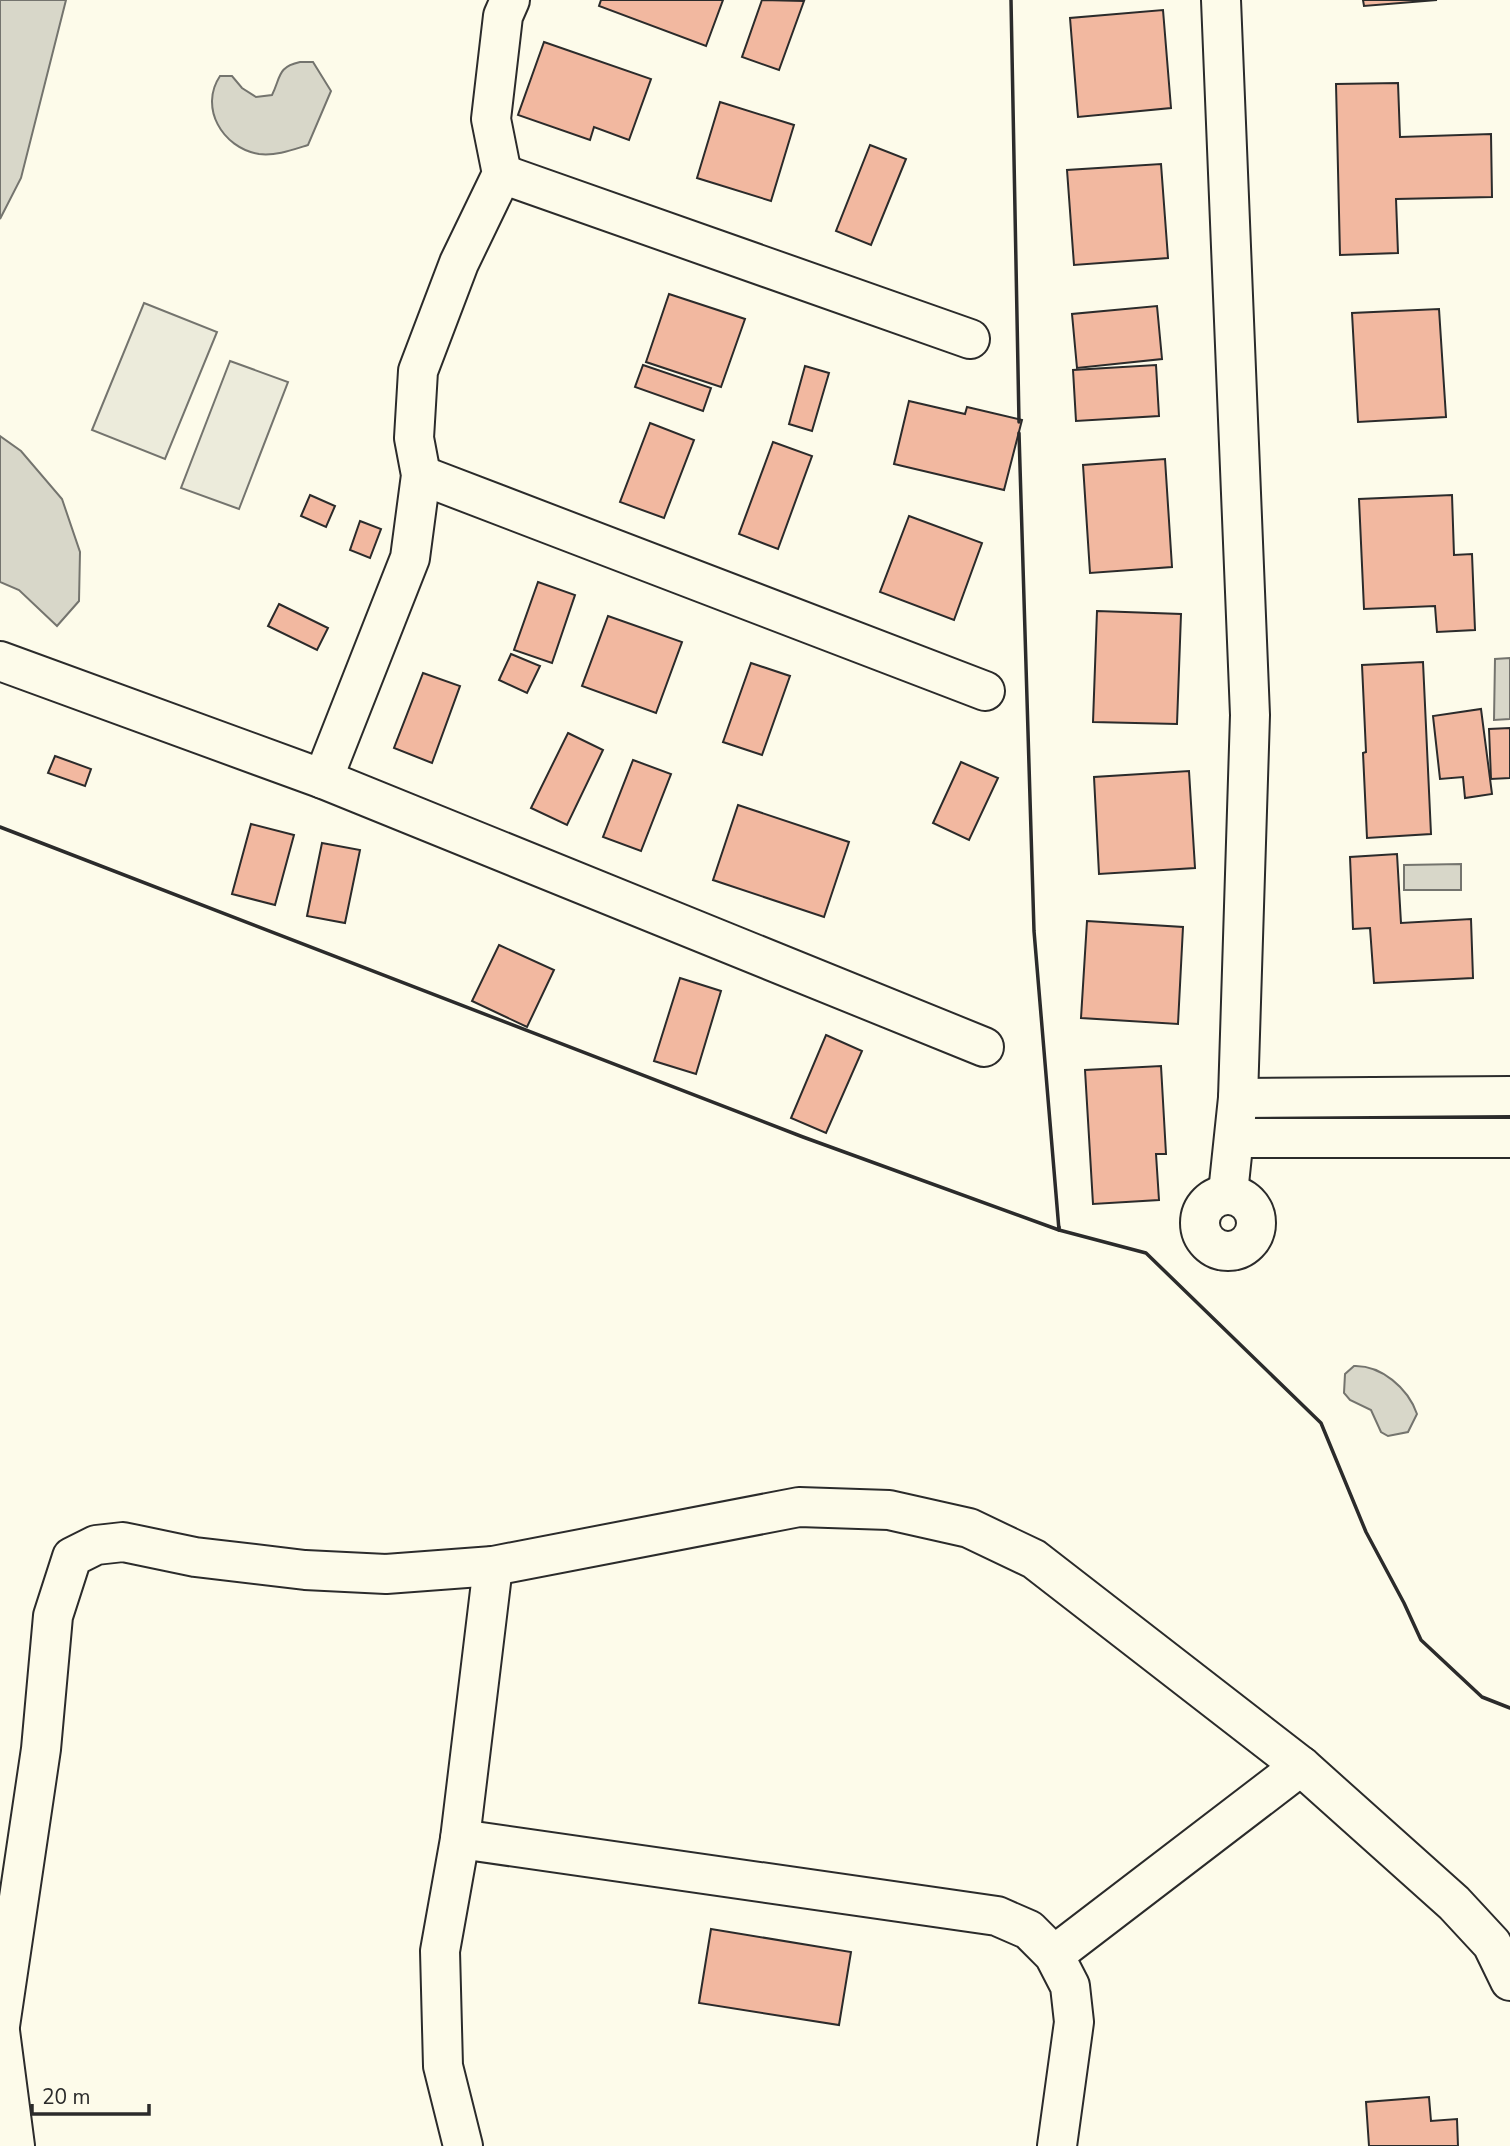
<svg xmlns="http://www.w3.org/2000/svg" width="1510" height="2146" viewBox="0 0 1510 2146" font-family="'Nunito Sans',sans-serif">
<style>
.green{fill:#ecebdb;stroke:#74746e;stroke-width:2}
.water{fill:#d8d7c9;stroke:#74746e;stroke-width:2}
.building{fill:#f2b8a0;stroke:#2b2b2b;stroke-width:2}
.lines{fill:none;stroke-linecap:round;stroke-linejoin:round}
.minor-casing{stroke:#2b2b2b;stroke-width:42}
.minor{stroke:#fdfbea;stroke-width:38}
.wall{stroke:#2b2b2b;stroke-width:3.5}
</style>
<rect width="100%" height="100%" fill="#fdfbea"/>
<!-- green -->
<g class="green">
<path d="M144,303L217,332L165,459L92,430Z"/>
<path d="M230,361L288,382L239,509L181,488Z"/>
</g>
<!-- water -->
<g class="water">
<path d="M0,0H66L21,178L0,219Z"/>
<path d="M300,62H313L331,91L308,145C292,150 276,156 259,154C222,148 199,107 220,76H232L242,88L256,97L272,95C281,77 277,67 300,62Z"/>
<path d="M0,436L21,451L62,499L80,552L79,601L57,626L19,590L0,582Z"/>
<path d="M1510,658V719L1494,720L1495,659Z"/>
<path d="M1461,864V890H1404V865Z"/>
<path d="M1354,1366C1381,1365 1408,1388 1417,1414L1408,1432L1388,1436L1381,1432L1371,1410L1350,1400L1344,1393L1345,1374Z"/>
</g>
<!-- building -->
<g class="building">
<path d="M601,0H723L706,46L599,6Z"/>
<path d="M762,0L804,1L779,70L742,57Z"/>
<path d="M1363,0H1437L1364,6Z"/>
<path d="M1163,10L1171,108L1078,117L1070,18Z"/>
<path d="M544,42L651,79L629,140L594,127L590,140L518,115Z"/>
<path d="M1398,83L1400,137L1491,134L1492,197L1396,199L1398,253L1340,255L1336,84Z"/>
<path d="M720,102L794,125L771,201L697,178Z"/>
<path d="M870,145L906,159L871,245L836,231Z"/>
<path d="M1161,164L1168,258L1074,265L1067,170Z"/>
<path d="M669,294L745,319L721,387L646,362Z"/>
<path d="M1157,306L1162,359L1077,368L1072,314Z"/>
<path d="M1439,309L1446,417L1358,422L1352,313Z"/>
<path d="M643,365L711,388L703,411L635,387Z"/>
<path d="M1156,365L1159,416L1076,421L1073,370Z"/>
<path d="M805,366L829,373L812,431L789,424Z"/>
<path d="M909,401L965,414L967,407L1022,420L1004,490L894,464Z"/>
<path d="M650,423L694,440L664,518L620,502Z"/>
<path d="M773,442L812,456L778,549L739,534Z"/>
<path d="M1165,459L1172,567L1090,573L1083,465Z"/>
<path d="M310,495L335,506L326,527L301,516Z"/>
<path d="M1452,495L1454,555L1472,554L1475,630L1437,632L1435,606L1364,609L1359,499Z"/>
<path d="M909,516L982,543L954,620L880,592Z"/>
<path d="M360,521L381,529L370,558L350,550Z"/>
<path d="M538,582L575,595L552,663L514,650Z"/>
<path d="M279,604L328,628L317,650L268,626Z"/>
<path d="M1097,611L1181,614L1177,724L1093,722Z"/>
<path d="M608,616L682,642L656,713L582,686Z"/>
<path d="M511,654L540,666L527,693L499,680Z"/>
<path d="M1423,662L1431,834L1367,838L1363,753L1366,752L1362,665Z"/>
<path d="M751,663L790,676L762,755L723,742Z"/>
<path d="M423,673L460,686L432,763L394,748Z"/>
<path d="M1481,709L1492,794L1465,798L1463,777L1440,779L1433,716Z"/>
<path d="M1510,728V778L1491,779L1489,729Z"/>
<path d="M568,733L603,750L567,825L531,808Z"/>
<path d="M55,756L91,769L85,786L48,773Z"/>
<path d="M633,760L671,774L641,851L603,837Z"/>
<path d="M961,762L998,778L969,840L933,823Z"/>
<path d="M1189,771L1195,868L1099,874L1094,777Z"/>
<path d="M738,805L849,842L824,917L713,880Z"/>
<path d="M251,824L294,835L275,905L232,894Z"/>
<path d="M322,843L360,850L345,923L307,916Z"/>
<path d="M1397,854L1401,923L1471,919L1473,978L1374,983L1370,928L1353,929L1350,857Z"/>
<path d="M1087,921L1183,927L1178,1024L1081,1018Z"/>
<path d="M499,945L554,970L527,1027L472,1001Z"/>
<path d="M680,978L721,991L696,1074L654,1061Z"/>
<path d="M826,1035L862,1051L826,1133L791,1118Z"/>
<path d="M1161,1066L1166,1154H1156L1159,1200L1093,1204L1085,1070Z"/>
<path d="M711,1929L851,1952L839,2025L699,2003Z"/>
<path d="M1429,2097L1431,2121L1457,2119L1458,2146H1369L1366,2102Z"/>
</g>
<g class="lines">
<defs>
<g id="minor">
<path d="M1221,0L1250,715L1238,1098L1228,1193"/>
<path d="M502,174L970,339"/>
<path d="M421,475L985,691"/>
<path d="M0,661L323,779L984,1047"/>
<path d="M323,779L410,558L421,475L414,438L418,371L459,263L502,174L491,119L503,16L510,0"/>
<path d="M1238,1098L1510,1096"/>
<path d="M1235,1138H1510"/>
<circle cx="1228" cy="1223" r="28"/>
<path d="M460,1839L997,1916L1029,1930L1054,1955L1070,1986L1074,2022L1057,2146"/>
<path d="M1054,1955L1301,1766"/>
<path d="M0,2026L41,1749L53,1616L72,1557L96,1545L123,1542L195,1557L305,1570L386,1574L493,1566L799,1507L889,1510L969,1528L1034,1559L1301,1766L1454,1903L1492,1944L1510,1981"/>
<path d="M0,2031L15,2146"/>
<path d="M463,2146L443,2066L440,1951L460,1839L493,1566"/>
</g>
</defs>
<!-- minor casing -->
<use href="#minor" class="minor-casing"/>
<!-- minor -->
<use href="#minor" class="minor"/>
<!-- wall -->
<g class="wall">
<path d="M1011,0L1019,422"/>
<path d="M0,827L803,1137L1059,1230L1034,931L1019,433"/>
<path d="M1059,1227V1230L1146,1253L1321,1423L1366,1532L1404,1603L1421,1640L1482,1697L1510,1708"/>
</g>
</g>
<!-- scale -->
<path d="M32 2104v10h117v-10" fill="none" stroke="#2b2b2b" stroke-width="3.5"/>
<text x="42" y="2104" font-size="21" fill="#2b2b2b" stroke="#fdfbea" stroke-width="5" paint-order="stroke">20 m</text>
</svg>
